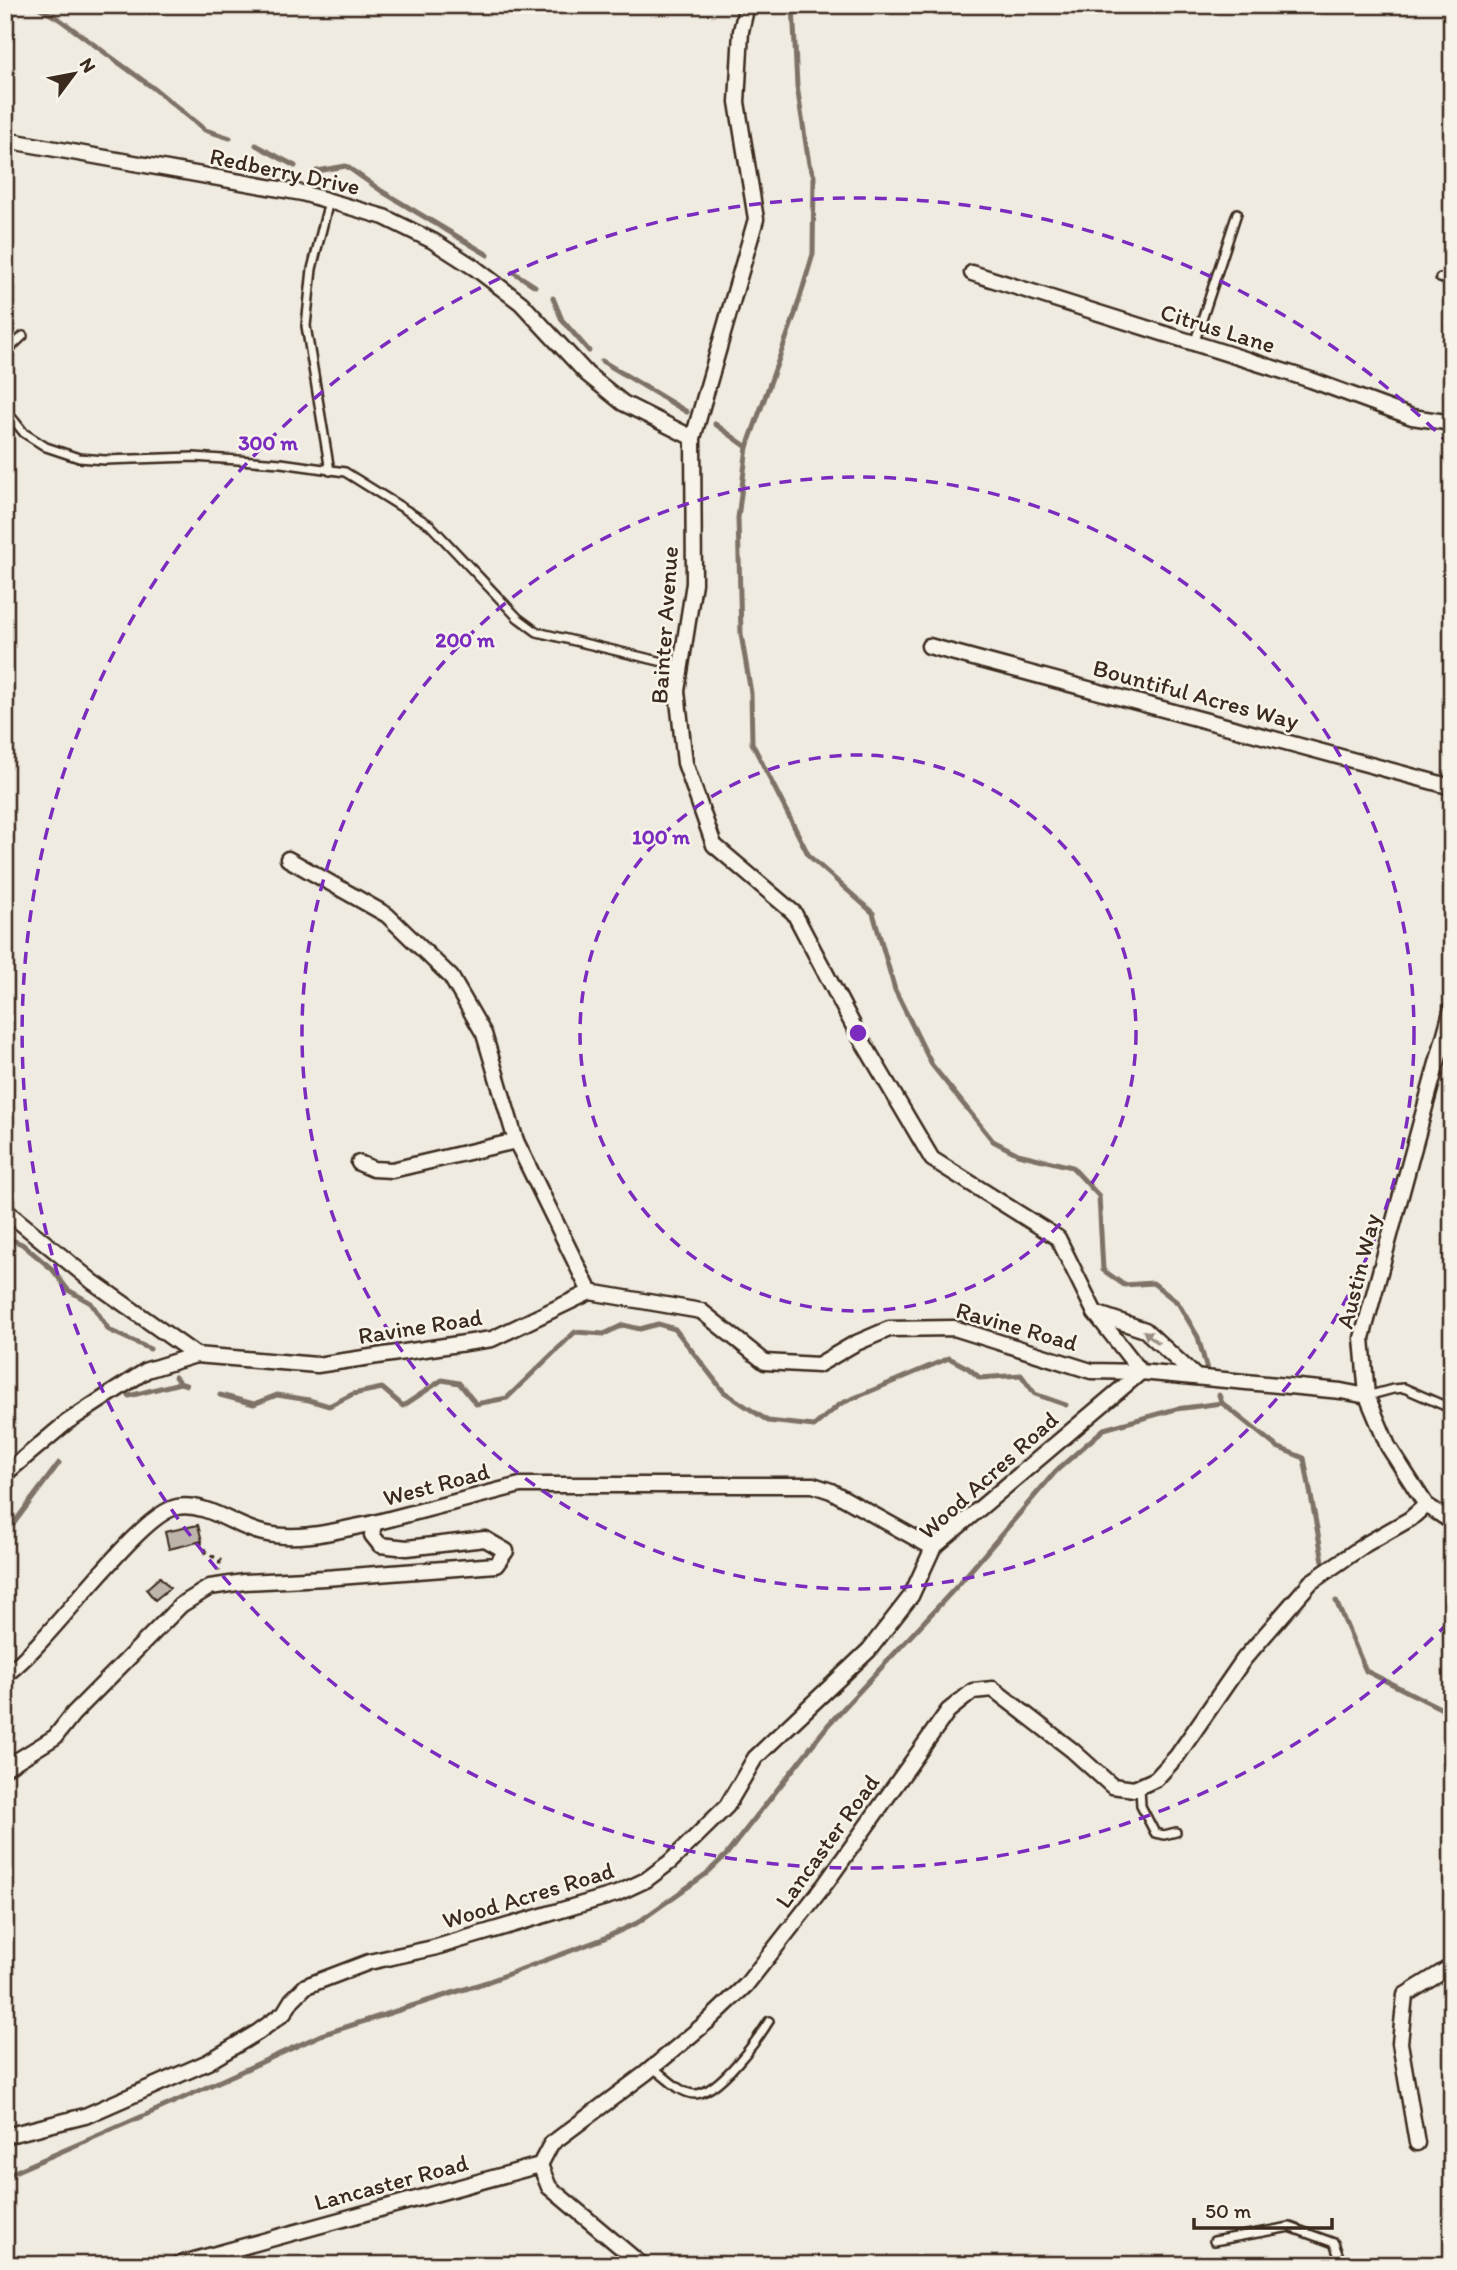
<svg xmlns="http://www.w3.org/2000/svg" width="1457" height="2270" viewBox="0 0 1457 2270" font-family="Itim,sans-serif">
<style>
.lines{fill:none;stroke-linecap:round;stroke-linejoin:round}
.stream{stroke:#7e7266;stroke-width:5}
.building{fill:#bdb5aa;stroke:#3b2a1e;stroke-width:2}
.lane-casing{stroke:#3b2a1e;stroke-width:12}
.street-casing{stroke:#3b2a1e;stroke-width:19}
.path{stroke:#3b2a1e;stroke-width:3.5;stroke-dasharray:5 5;stroke-linecap:butt}
.lane{stroke:#f7f3e8;stroke-width:7}
.street{stroke:#f7f3e8;stroke-width:14}
.oneway{fill:#998e83}
.ring{fill:none;stroke:#7b2cbf;stroke-width:3.5;stroke-dasharray:12 9}
.labels{text-anchor:middle;dominant-baseline:central;stroke-width:5;stroke-linejoin:round;paint-order:stroke}
.street-label{font-size:24px;fill:#3b2a1e;stroke:#f7f3e8}
.centre{fill:#7b2cbf;stroke:#f7f3e8;stroke-width:3.5}
.ring-label{font-size:21px;text-anchor:middle;font-weight:bold;fill:#7b2cbf;stroke:#f7f3e8;stroke-width:5;stroke-linejoin:round;paint-order:stroke}
</style>
<rect width="100%" height="100%" fill="#efebe0"/>
<filter id="ink" filterUnits="userSpaceOnUse"><feTurbulence type="fractalNoise" baseFrequency=".0143" numOctaves="2"/><feDisplacementMap in="SourceGraphic" scale="14" xChannelSelector="R" yChannelSelector="G"/><feConvolveMatrix kernelMatrix="1 2 1 2 8 2 1 2 1" color-interpolation-filters="sRGB"/></filter>
<g filter="url(#ink)">
<g class="lines">
<!-- stream -->
<g class="stream">
<path d="M35,5L59,19L156,90L205,130L230,138"/>
<path d="M793,5L797,86L809,164L814,176L813,254L795,314L747,447L738,518L741,634L751,693L752,743L809,856L873,913L895,990L932,1065L993,1141L1018,1154L1072,1167L1099,1196L1103,1270L1124,1285L1153,1283L1178,1303L1198,1337L1207,1370"/>
<path d="M256,145L295,166"/>
<path d="M317,171L346,166L383,192L488,255"/>
<path d="M513,272L535,286"/>
<path d="M553,298L562,320L589,351"/>
<path d="M602,361L687,412"/>
<path d="M715,424L747,447"/>
<path d="M5,1237L22,1244L52,1269L68,1290L91,1303L109,1330L150,1349"/>
<path d="M175,1377L180,1383L186,1385"/>
<path d="M220,1395L254,1404L277,1395L309,1400L329,1406L353,1394L382,1388L403,1406L442,1380L459,1383L476,1404L507,1398L575,1332L604,1334L623,1325L640,1329L658,1324L675,1329L724,1392L768,1421L814,1426L840,1404L949,1358L968,1368L980,1378L1021,1375L1035,1394L1066,1405"/>
<path d="M1219,1395L1222,1403L1277,1447L1304,1458L1323,1561"/>
<path d="M129,1396L180,1383"/>
<path d="M5,1535L59,1463"/>
<path d="M1336,1601L1366,1671L1452,1714"/>
<path d="M5,2176L150,2113L321,2035L487,1982L600,1940L637,1923L706,1874L726,1855L828,1725L959,1584L1056,1471L1104,1429L1176,1409L1222,1403"/>
</g>
</g>
<!-- building -->
<g class="building">
<path d="M198,1525L202,1541L169,1549L165,1532Z"/>
<path d="M160,1577L170,1588L155,1600L146,1589Z"/>
</g>
<g class="lines">
<defs>
<g id="lane">
<path d="M329,201L312,269L306,326L330,471"/>
<path d="M1440,278L1452,282"/>
<path d="M1194,344L1237,213"/>
<path d="M5,353L23,336"/>
<path d="M5,409L24,433L46,447L79,458L105,460L193,457L281,463L345,472L430,525L518,618L537,632L680,666"/>
<path d="M1367,1396L1393,1389L1404,1388L1452,1409"/>
<path d="M1140,1787L1141,1806L1155,1833L1164,1835L1176,1832"/>
<path d="M653,2068C665,2076 680,2094 695,2094C718,2094 758,2039 769,2021"/>
<path d="M1214,2241L1290,2227L1334,2243L1342,2265"/>
</g>
<g id="street">
<path d="M747,5L741,31L737,102L756,219L693,438L694,583L677,691L685,763L714,845L794,913L854,1027L932,1159L1058,1238L1095,1313L1141,1372L1341,1391L1367,1396"/>
<path d="M5,140L302,193L384,217L433,241L475,268L521,303L587,374L623,403L693,438"/>
<path d="M972,273L1311,380L1412,417L1452,423"/>
<path d="M929,646L1452,787"/>
<path d="M288,859L387,915L451,977L484,1034L516,1141L590,1292"/>
<path d="M1452,1008L1362,1338L1367,1396L1388,1446L1426,1505L1452,1522"/>
<path d="M359,1163L373,1169L392,1170L516,1141"/>
<path d="M5,1210L93,1282L196,1355L317,1365L492,1339L590,1292L701,1311L765,1362L818,1365L854,1344L889,1329L954,1328L1091,1371L1141,1372"/>
<path d="M1095,1313L1145,1330L1196,1377"/>
<path d="M5,1474L67,1422L147,1370L196,1355"/>
<path d="M5,1675C48,1645 138,1514 177,1507C207,1502 235,1527 263,1533C300,1542 338,1530 374,1523"/>
<path d="M5,1768L55,1737L73,1714L181,1605L210,1587L244,1582L325,1578L496,1565L506,1551L485,1539L407,1548L380,1545L372,1535L374,1523L520,1485H813L831,1491L933,1548"/>
<path d="M5,2136L85,2116L208,2062L258,2032L284,2013L292,2000L306,1986L369,1962L433,1948L616,1894L646,1880L670,1862L727,1806L755,1758L869,1650L911,1596L933,1548L1141,1372"/>
<path d="M1417,2143L1400,2043L1405,1995L1452,1966"/>
<path d="M540,2165L549,2187L642,2265"/>
<path d="M176,2265L540,2165L551,2144L646,2073L707,2022L746,1985L826,1883L948,1711L973,1691L993,1689L1072,1750L1112,1786L1134,1789L1156,1779L1177,1756L1244,1659L1311,1582L1366,1544L1410,1519L1426,1505"/>
</g>
</defs>
<!-- lane casing -->
<use href="#lane" class="lane-casing"/>
<!-- street casing -->
<use href="#street" class="street-casing"/>
<!-- path -->
<path class="path" d="M198,1542L204,1545L206,1553L220,1560L219,1571"/>
<!-- lane -->
<use href="#lane" class="lane"/>
<!-- street -->
<use href="#street" class="street"/>
</g>
<!-- one-way arrows -->
<defs><path id="oneway-solid" d="M-6-.8H1V-3.2L6.5 0L1 3.2V.8H-6Z" transform="scale(1.75)"/></defs>
<use class="oneway" href="#oneway-solid" transform="translate(1151 1337) rotate(-141)"/>
</g>
<!-- distance rings -->
<g class="ring">
<circle cx="858" cy="1033" r="278"/>
<circle cx="858" cy="1033" r="556"/>
<path d="M1448 1623A835 835 0 1 1 1448 443"/>
</g>
<g class="labels">
<!-- street labels -->
<g class="street-label">
<text transform="translate(285 171) rotate(12)">Redberry Drive</text>
<text transform="translate(1218 328) rotate(17)">Citrus Lane</text>
<text transform="translate(664 625) rotate(-86)">Bainter Avenue</text>
<text transform="translate(1196 694) rotate(15)">Bountiful Acres Way</text>
<text transform="translate(1358 1271) rotate(-76)">Austin Way</text>
<text transform="translate(420 1326) rotate(-9)">Ravine Road</text>
<text transform="translate(1017 1326) rotate(16)">Ravine Road</text>
<text transform="translate(988 1475) rotate(-42)">Wood Acres Road</text>
<text transform="translate(436 1484) rotate(-15)">West Road</text>
<text transform="translate(827 1841) rotate(-54)">Lancaster Road</text>
<text transform="translate(528 1895) rotate(-17)">Wood Acres Road</text>
<text transform="translate(391 2182) rotate(-15)">Lancaster Road</text>
</g>
</g>
<circle cx="858" cy="1033" r="10" class="centre"/>
<g class="ring-label">
<text x="268" y="450">300 m</text>
<text x="465" y="647">200 m</text>
<text x="661" y="844">100 m</text>
</g>
<!-- margin -->
<rect width="1457" height="2270" fill="none" stroke="#f7f3e8" stroke-width="28"/>
<rect x="14" y="14" width="1429" height="2242" fill="none" stroke="#3b2a1e" stroke-width="2.5" filter="url(#ink)"/>
<!-- north arrow -->
<g transform="translate(74 74) rotate(58)" stroke="#f7f3e8" stroke-width="5" paint-order="stroke">
<path d="M0-5L12 26L0 18L-12 26Z" fill="#3b2a1e"/>
<text y="-10" font-size="19" font-weight="bold" text-anchor="middle" fill="#3b2a1e">N</text>
</g>
<!-- scale -->
<path d="M1194 2218v10h138v-10" fill="none" stroke="#3b2a1e" stroke-width="3.5"/>
<text x="1205" y="2218" font-size="21" fill="#3b2a1e" stroke="#f7f3e8" stroke-width="5" paint-order="stroke">50 m</text>
</svg>
